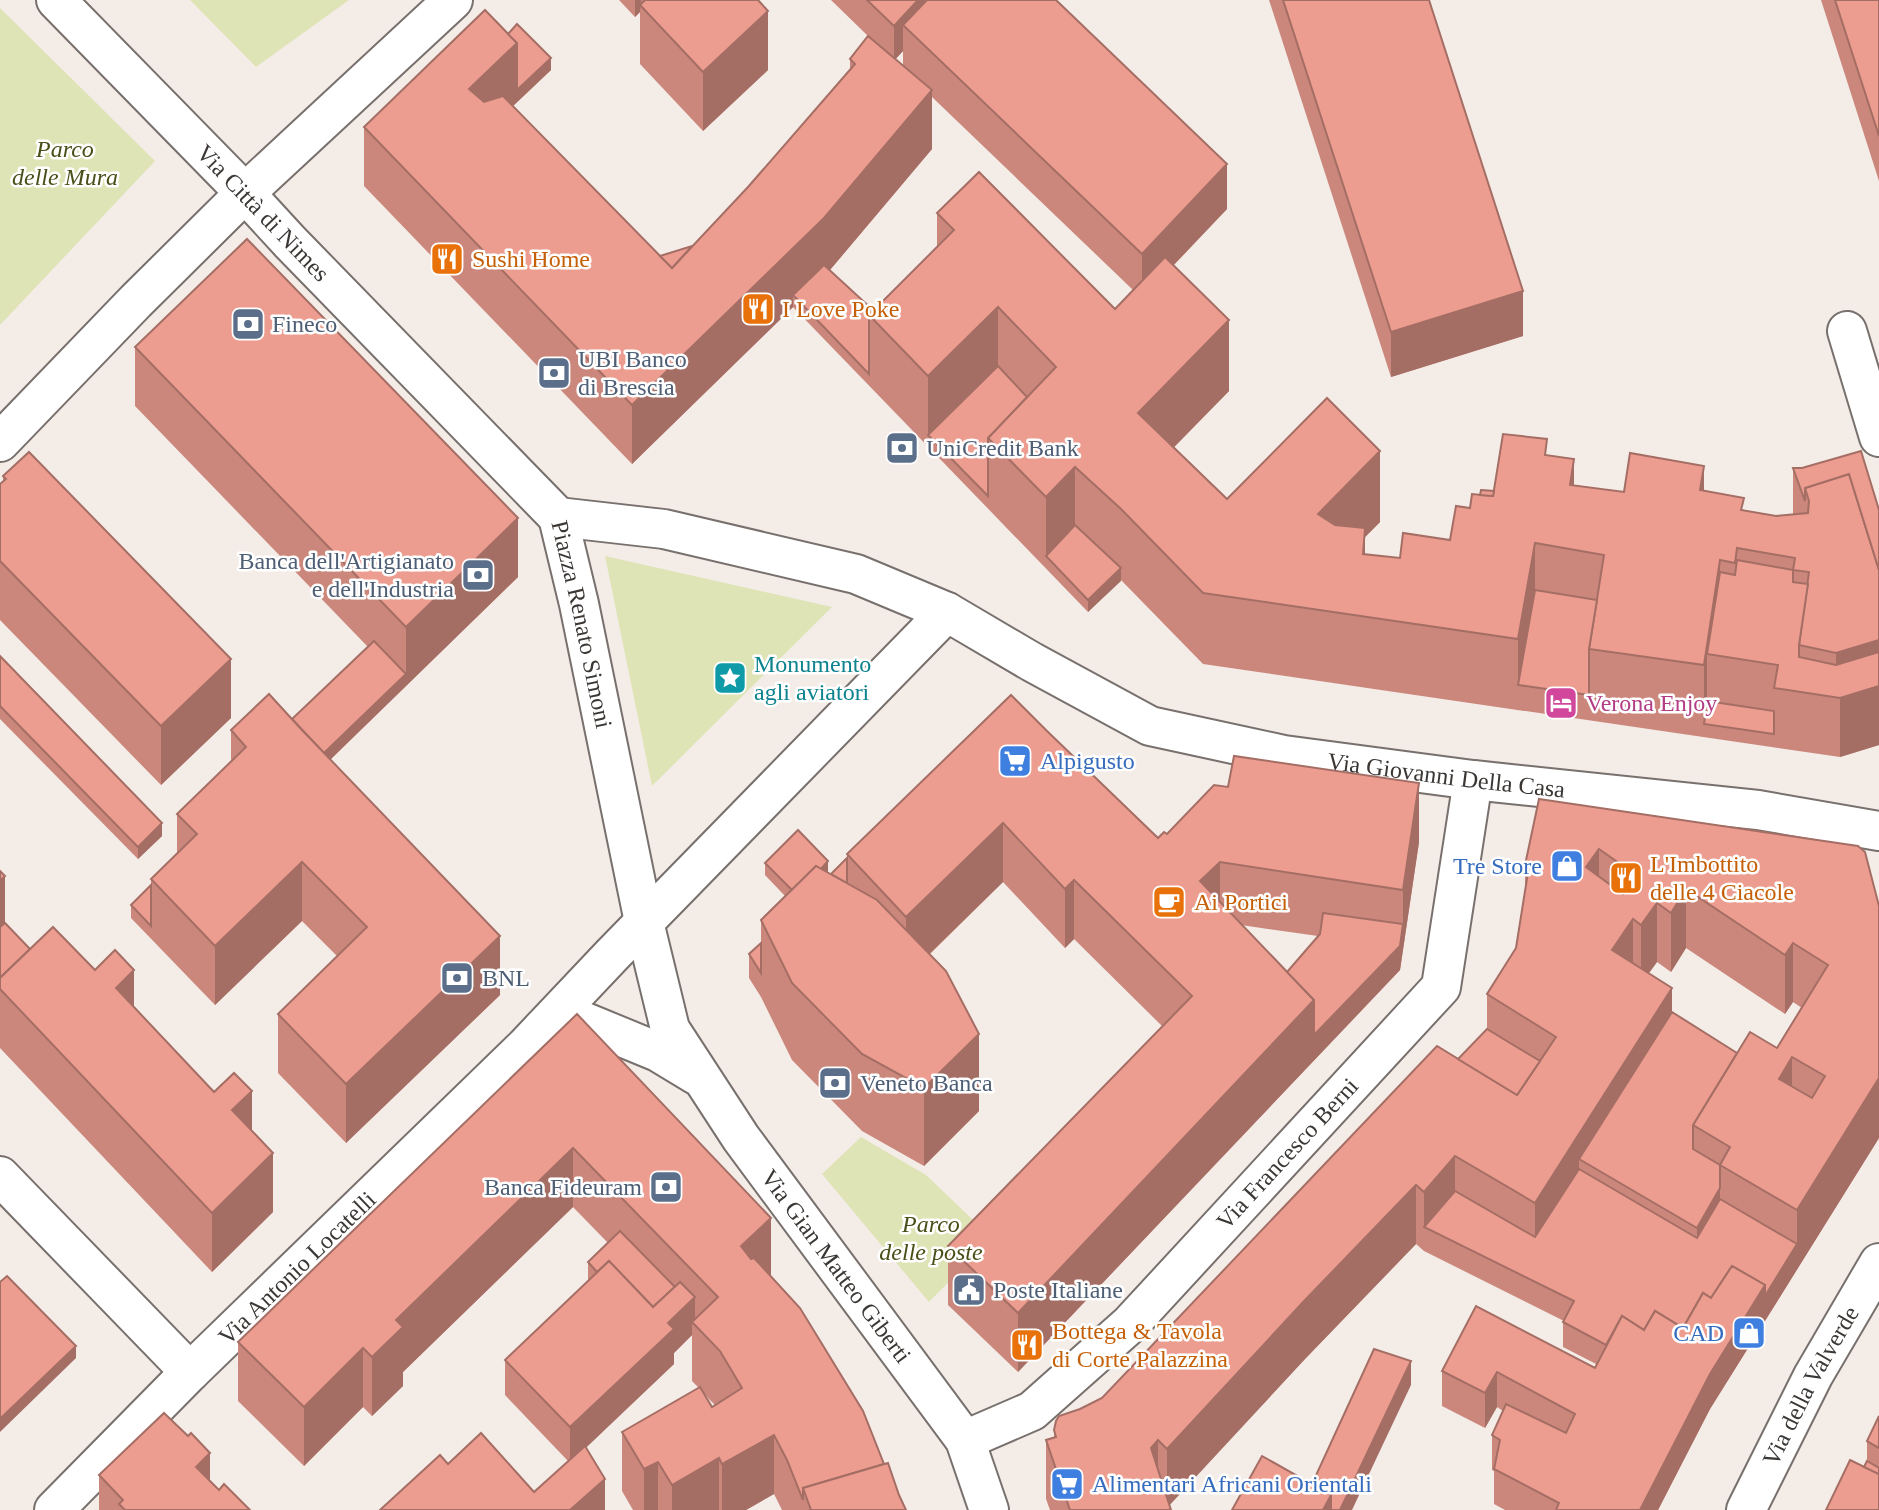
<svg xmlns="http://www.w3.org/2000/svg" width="1879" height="1510" viewBox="0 0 1879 1510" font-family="'Times New Roman',serif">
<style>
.green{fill:#dfe4b7}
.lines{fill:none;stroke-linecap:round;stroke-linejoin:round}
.street-casing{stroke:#77706c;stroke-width:42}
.secondary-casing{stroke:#77706c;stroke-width:42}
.street{stroke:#fff;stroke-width:38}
.secondary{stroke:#fff;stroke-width:38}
.wall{fill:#cb877c;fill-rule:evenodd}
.shaded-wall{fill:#a56e65}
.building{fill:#ec9d90;stroke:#a56e65;stroke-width:2;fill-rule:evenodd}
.labels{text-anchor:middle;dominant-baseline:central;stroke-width:5;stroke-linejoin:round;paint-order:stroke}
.park-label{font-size:24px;font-style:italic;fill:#4a4e17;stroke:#fff}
.street-label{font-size:24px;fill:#3a3735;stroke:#fff}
.food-label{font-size:24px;fill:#c56008;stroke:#fff;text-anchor:start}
.service-label{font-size:24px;fill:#4e5e75;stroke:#fff;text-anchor:start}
.culture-label{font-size:24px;fill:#0d838f;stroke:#fff;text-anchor:start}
.hotel-label{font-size:24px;fill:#b23c85;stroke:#fff;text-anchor:start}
.shop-label{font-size:24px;fill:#366cbe;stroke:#fff;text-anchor:start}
</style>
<rect width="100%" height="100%" fill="#f4ece7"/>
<!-- green -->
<g class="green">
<path d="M190,0H349L256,67Z"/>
<path d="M0,8L155,161L0,325Z"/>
<path d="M605,556L832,607L652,786Z"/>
<path d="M861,1137L926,1175L992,1238L929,1302L822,1174Z"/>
</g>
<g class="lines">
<defs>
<g id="street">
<path d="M245,193L290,242L558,517"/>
<path d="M1847,331L1879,437"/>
<path id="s1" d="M558,517L664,529L856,574L947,612L1032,662L1150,726L1284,755L1473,780L1758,810L1879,831"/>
<path id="s2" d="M558,517L579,604L644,922L670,1029L741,1138L965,1440L989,1510"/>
<path d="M543,1028L585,1022L658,1052L696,1075"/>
<path d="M0,1176L190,1372"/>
<path id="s3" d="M965,1440L1032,1411L1130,1324L1441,987L1473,780"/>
<path id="s4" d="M54,1510L190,1372L525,1047L612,955L947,612"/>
<path id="s5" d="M1746,1510L1813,1376L1879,1263"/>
</g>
<g id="secondary">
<path d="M56,0L245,193"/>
<path d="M0,442L136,301L245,193L453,0"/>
</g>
</defs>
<!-- street casing -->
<use href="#street" class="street-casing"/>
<!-- secondary casing -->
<use href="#secondary" class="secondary-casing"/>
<!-- street -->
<use href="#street" class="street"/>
<!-- secondary -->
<use href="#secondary" class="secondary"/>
</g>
<!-- wall -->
<g class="wall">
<path d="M619,0H758L768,70L703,131L640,64V12L635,17Z"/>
<path d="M831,0H1056L1227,209L1174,265L1229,391L1174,447L1227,499L1380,522L1365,537V554L1400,558L1450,540L1470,508L1480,495L1494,491L1547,456L1574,485L1624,492L1704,491L1744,510L1776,516L1793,514V468L1879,510V745L1840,757L1203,664L1121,580L1088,612L793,307L632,464L364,186V127L508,34L551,70L513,106L660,256L692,246L748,187L850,70V59L868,36ZM903,51V66L895,59ZM932,97L1133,290L1115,309L937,213V247L873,310L830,270L932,149Z"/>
<path d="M1269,0H1429L1523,336L1391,377Z"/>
<path d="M1821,0H1879V181Z"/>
<path d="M135,347L518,577L330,760L500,995L346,1143L278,1073V1014L337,956L302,921L215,1005L131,918V905L151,885V879L177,854V814L231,762V730L292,719L368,647L135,406Z"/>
<path d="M3,476L231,718L161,785L0,620V484L3,481Z"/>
<path d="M0,656L162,836L138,859L0,719Z"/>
<path d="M1047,731L1158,838L1167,834L1419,842L1400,970L1018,1372L948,1305V1246L1162,1026L1074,939L1065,948L1003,882L930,954L979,1111L924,1166L862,1131L792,1060L761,997L749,978V954L761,943V920L785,896L765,875V863L831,874L847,858V854ZM1241,925L1268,929L1318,936L1287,972Z"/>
<path d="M1539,799L1858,846L1879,1138L1710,1409L1658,1510H1505L1494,1504V1471L1492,1470V1435L1503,1411L1497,1407L1485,1428L1442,1406V1371L1595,1368L1596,1364L1563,1347V1322L1564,1321L1424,1251L1416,1244L1305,1359L1169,1505L1171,1510H1050L1046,1499V1440L1054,1437V1430L1080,1409L1102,1398L1458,1059L1487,1029V994L1516,948L1525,891V865ZM1686,948L1785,1014L1793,1002L1802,1008L1777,1048L1737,1053L1672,1012L1649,973L1657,962L1671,972Z"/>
<path d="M0,871L5,923L30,949L95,970L134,1007L252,1131L273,1212L212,1272L0,1048Z"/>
<path d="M577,1014L771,1276L884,1464L906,1510H782L774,1494L746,1510H633L622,1491V1432L699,1388L692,1381V1335L674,1353V1364L586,1447L605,1510H380L448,1464L534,1492L568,1461L505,1395V1360L588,1281V1262L608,1243L573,1207L403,1372V1386L372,1416L363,1407L304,1466L238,1401V1342ZM704,1393L709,1399L715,1405L712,1407Z"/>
<path d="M1879,1416V1510L1864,1467L1867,1461V1441Z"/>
<path d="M99,1475L210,1481L219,1490L250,1510H99Z"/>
</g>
<!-- shaded-wall -->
<g class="shaded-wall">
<path d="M635,0H641L640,12L635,17Z"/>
<path d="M918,0H951L903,25V51L894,61V26Z"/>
<path d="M768,11V70L703,131V72Z"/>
<path d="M517,43L551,58V70L476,141L469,89Z"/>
<path d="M932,90V149L824,277L793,295V307L632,464V405Z"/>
<path d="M1227,164V209L1142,298V254Z"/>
<path d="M1523,291V336L1391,377V332Z"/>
<path d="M998,307V379L928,435V376Z"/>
<path d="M1229,320V391L1138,484V413Z"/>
<path d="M1380,451V522L1365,537V599L1318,585V514Z"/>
<path d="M1574,459V530L1570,485Z"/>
<path d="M1704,466V524L1700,490Z"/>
<path d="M1075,467V538L1046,556V568V497Z"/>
<path d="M518,518V577L406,686V627Z"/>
<path d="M1535,543V614L1518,685V639Z"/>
<path d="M1720,560V631L1707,654V713L1704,724V665Z"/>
<path d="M1121,568V581L1088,612V600Z"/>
<path d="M1879,640V745L1840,757V698L1836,697V653Z"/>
<path d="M231,659V718L161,785V726Z"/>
<path d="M406,674V686L301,788V776Z"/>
<path d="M1419,783V842L1400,970L1018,1372V1313L1314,1000L1403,924V890Z"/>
<path d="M162,823V836L138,859V847Z"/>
<path d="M1003,823V882L891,991L906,952V917Z"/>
<path d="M1599,849V908L1586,867Z"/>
<path d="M828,861V874L795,894Z"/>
<path d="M302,862V921L215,1005V946Z"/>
<path d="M1220,862V922L1200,881Z"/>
<path d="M5,876V935L0,940V881Z"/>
<path d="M1074,880V939L1065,948V889Z"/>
<path d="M1686,889V948L1671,972V913Z"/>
<path d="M1657,903V962L1641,984V925Z"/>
<path d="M1633,919V978L1612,950Z"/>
<path d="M500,936V995L346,1143V1084Z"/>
<path d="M1793,943V1002L1785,1014V955Z"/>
<path d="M134,970V1029L116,988Z"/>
<path d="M1672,988V1047L1579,1159V1194L1535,1262V1203Z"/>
<path d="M979,1034V1111L924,1166V1088Z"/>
<path d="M1792,1057V1116L1779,1079Z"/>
<path d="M1879,1078V1138L1765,1321V1296L1797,1244V1210Z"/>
<path d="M252,1091V1150L232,1110Z"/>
<path d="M573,1148V1207L403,1372V1386L372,1416V1357L396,1320Z"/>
<path d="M273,1153V1212L212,1272V1213Z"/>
<path d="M1455,1156V1215L1424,1227V1192Z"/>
<path d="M1416,1185V1244L1305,1359L1167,1508V1449L1305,1300Z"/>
<path d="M1720,1188V1224L1697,1263V1228Z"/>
<path d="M771,1218V1277L741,1305V1246Z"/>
<path d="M1765,1285V1321L1710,1409L1658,1510H1640L1710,1374Z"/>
<path d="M695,1297V1325L692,1322V1335L674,1353V1364L570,1463V1427L653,1318Z"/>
<path d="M76,1346V1358L0,1432V1419Z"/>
<path d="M363,1348V1407L304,1466V1407Z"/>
<path d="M1411,1361V1385L1352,1510H1340Z"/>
<path d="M1497,1372V1407L1485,1428V1393Z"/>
<path d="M774,1435V1494L746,1510H722V1464Z"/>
<path d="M1158,1440V1500L1151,1448Z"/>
<path d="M210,1453V1510L196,1467Z"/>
<path d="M719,1458V1510H672V1485Z"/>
<path d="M658,1462V1510H644V1469Z"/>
<path d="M605,1479V1510H570Z"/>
<path d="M1331,1495V1510H1323Z"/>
</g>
<!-- building -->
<g class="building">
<path d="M645,0H758L768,11L703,72L640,5Z"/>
<path d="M867,0H918L894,26Z"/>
<path d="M927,0H1056L1227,164L1142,254L903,25Z"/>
<path d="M1283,0H1429L1523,291L1391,332Z"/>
<path d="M1835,0H1879V136Z"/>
<path d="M485,10L517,43L469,89L484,102L503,96L672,268L748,187L855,64L850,59L868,36L932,90L824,218L632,405L364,127Z"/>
<path d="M517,24L551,58L517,90V43L508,34Z"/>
<path d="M979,172L1115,309L1165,257L1229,320L1138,413L1227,499L1327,398L1380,451L1318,514L1335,525L1365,528L1363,554L1400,558L1403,533L1450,540L1456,506L1470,508L1472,494L1493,496L1503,434L1547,439L1545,455L1574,459L1570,485L1624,492L1630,453L1704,466L1700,490L1744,498L1741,510L1776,516L1808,513L1809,501L1805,488L1849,474L1879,570V640L1836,653L1799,645L1809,572L1793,570L1795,558L1737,548L1735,563L1720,560L1704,665L1589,649L1604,555L1535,543L1518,639L1203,593L1121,509L1075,467L1046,497L988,438L1056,367L998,307L928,376L869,315L954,230L937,213Z"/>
<path d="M247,239L518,518L406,627L135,347Z"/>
<path d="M692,246L672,268L660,256Z"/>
<path d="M824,265L873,310L869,315V374L793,295Z"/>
<path d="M998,366L1027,397L988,438V496L928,435Z"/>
<path d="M1861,451L1879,510V570L1849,474L1805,488V501L1793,468H1802Z"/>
<path d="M29,452L231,659L161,726L0,561V484L6,479L3,476Z"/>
<path d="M1481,490L1494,491L1493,496L1480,495Z"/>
<path d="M1075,525L1121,568L1088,600L1046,556Z"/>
<path d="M1737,560L1793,570V582L1808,584L1799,645V657L1836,665L1879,652V686L1840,698L1774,688L1778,665L1707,654L1720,572L1735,575Z"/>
<path d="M1535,590L1597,600L1589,649V695L1518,685Z"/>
<path d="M374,641L406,674L324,753L292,719Z"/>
<path d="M0,656L162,823L138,847L0,706Z"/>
<path d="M269,694L301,729L500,936L346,1084L278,1014L367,927L302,862L215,946L151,879L197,834L177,814L246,747L231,730Z"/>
<path d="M1011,695L1047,731L1158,838L1164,832L1167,834L1214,785L1228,787L1234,756L1419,783L1403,890L1220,862L1200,881L1314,1000L1018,1313L948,1246L1192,996L1074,880L1065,889L1003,823L906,917L847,854Z"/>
<path d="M1707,701L1774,711V734L1704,724Z"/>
<path d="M1539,799L1858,846L1865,852L1879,906V1078L1797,1210L1720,1165L1730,1147L1693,1125L1750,1032L1777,1048L1828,965L1793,943L1785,955L1686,889L1671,913L1657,903L1641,925L1633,919L1612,950L1672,988L1535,1203L1455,1156L1424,1192L1416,1185L1305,1300L1167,1449L1158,1440L1151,1448L1171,1510H1070L1046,1440L1056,1437L1054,1430L1056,1421L1059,1416L1080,1409L1102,1398L1437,1046L1517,1095L1556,1037L1487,994L1516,948L1529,866L1525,865ZM1599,849L1636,875L1623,894L1586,867ZM1792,1057L1825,1076L1812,1098L1779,1079Z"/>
<path d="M798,830L828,861L821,869L816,866L792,890L765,863Z"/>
<path d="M847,858V883L831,874Z"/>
<path d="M816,866L877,900L946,971L979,1034L924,1088L862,1054L792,983L761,920Z"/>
<path d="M0,871L5,876L0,881Z"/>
<path d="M151,885V926L131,905Z"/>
<path d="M1323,913L1403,924L1400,946L1314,1035V1000L1287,972L1320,934Z"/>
<path d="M5,923L30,949L0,978V927Z"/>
<path d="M53,927L95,970L115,950L134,970L116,988L214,1092L234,1073L252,1091L232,1110L273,1153L212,1213L0,989V978Z"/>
<path d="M761,943V973L749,954Z"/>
<path d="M1672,1012L1737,1053L1693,1125V1149L1720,1165V1188L1697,1228L1579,1159Z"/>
<path d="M577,1014L771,1218L741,1246L751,1259L754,1258L800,1308L863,1411L884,1464L803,1488V1500L787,1460L774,1435L722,1464L719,1458L672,1485L658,1462L644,1469L622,1432L700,1387L712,1407L742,1388L720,1351L692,1322L718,1297L573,1148L396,1320L403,1327L372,1357L363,1348L304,1407L238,1342Z"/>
<path d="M1487,1029L1540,1061L1517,1095L1458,1059Z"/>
<path d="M1579,1169L1697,1238L1720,1199L1797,1244L1765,1296V1285L1732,1266L1711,1298L1703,1293L1683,1328L1655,1311L1644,1330L1622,1316L1606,1345L1563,1322L1574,1301L1424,1227L1455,1191L1535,1237Z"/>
<path d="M620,1231L675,1287L653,1307L609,1261L597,1272L588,1262Z"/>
<path d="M609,1261L653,1307L680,1282L695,1297L668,1323L674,1329L570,1427L505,1360Z"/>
<path d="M1732,1266L1765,1285L1710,1374L1640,1510H1556L1559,1503L1494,1469L1500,1440L1492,1435L1506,1404L1566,1433L1575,1414L1497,1372L1485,1393L1442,1371L1476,1306L1595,1368L1622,1316L1644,1330L1655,1311L1683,1328L1703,1293L1711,1298Z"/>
<path d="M7,1276L76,1346L0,1419V1282Z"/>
<path d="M1374,1349L1411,1361L1340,1510H1331V1495L1312,1484Z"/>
<path d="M164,1413L188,1436L191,1433L210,1453L196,1467L219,1490L224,1484L250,1510H125L119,1504L123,1500L99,1475Z"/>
<path d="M1879,1416V1448L1867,1441Z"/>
<path d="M481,1433L534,1492L585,1446L605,1479L570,1510H380L440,1455L448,1464Z"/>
<path d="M1262,1456L1331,1495L1323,1510H1232Z"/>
<path d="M1850,1460L1879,1474V1510H1826Z"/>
<path d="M1867,1461L1879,1468V1474L1864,1467Z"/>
<path d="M888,1463L899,1495L906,1510H811L803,1488Z"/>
</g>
<!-- icons -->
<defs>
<symbol id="restaurant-square" viewBox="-11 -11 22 22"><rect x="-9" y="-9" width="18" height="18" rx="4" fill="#e8710a" stroke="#fff"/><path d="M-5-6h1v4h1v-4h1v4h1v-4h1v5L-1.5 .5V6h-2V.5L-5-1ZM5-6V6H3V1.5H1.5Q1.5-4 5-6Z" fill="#fff"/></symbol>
<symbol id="bank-square" viewBox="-11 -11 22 22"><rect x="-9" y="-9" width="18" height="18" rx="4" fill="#5c6f8a" stroke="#fff"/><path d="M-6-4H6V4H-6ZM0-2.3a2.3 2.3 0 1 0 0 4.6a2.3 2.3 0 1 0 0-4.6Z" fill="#fff"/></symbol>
<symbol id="sight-square" viewBox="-11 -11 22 22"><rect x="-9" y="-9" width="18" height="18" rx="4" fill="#0f9aa8" stroke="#fff"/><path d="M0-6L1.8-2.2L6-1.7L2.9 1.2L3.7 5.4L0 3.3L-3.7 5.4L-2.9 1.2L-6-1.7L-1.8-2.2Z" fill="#fff"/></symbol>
<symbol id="hotel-square" viewBox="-11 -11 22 22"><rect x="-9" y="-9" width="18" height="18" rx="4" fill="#d1479c" stroke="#fff"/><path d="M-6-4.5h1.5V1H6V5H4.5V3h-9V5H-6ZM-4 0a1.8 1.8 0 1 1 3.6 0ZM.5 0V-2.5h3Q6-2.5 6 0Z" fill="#fff"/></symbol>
<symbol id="supermarket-square" viewBox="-11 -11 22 22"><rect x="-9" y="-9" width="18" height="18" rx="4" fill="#3f7fe0" stroke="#fff"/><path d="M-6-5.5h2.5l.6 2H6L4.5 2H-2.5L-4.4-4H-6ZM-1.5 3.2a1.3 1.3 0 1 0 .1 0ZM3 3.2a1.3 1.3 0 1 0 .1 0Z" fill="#fff"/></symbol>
<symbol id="shop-square" viewBox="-11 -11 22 22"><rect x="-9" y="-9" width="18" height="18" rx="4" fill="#3f7fe0" stroke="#fff"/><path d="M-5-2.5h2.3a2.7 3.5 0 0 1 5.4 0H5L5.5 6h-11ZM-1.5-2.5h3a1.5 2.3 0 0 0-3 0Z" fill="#fff"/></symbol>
<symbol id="cafe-square" viewBox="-11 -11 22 22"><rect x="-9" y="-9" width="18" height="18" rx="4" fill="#e8710a" stroke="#fff"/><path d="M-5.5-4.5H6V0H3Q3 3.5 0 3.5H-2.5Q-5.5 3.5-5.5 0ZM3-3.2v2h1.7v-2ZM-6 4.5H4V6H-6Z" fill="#fff"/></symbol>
<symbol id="civic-square" viewBox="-11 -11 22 22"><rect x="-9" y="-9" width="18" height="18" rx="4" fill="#5c6f8a" stroke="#fff"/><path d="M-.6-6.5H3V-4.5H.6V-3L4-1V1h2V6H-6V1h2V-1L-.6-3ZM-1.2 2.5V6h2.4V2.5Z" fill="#fff"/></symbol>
</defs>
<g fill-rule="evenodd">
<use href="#restaurant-square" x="428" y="240" width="38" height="38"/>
<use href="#restaurant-square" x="739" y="290" width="38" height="38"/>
<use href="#bank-square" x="229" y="305" width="38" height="38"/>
<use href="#bank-square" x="535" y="354" width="38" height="38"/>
<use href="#bank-square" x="883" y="429" width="38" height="38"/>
<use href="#bank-square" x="459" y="556" width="38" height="38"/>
<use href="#sight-square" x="711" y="659" width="38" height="38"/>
<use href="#hotel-square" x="1542" y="684" width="38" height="38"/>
<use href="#supermarket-square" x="996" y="742" width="38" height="38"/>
<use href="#shop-square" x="1548" y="847" width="38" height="38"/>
<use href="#restaurant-square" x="1607" y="859" width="38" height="38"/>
<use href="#cafe-square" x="1150" y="883" width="38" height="38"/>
<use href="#bank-square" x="438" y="959" width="38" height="38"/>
<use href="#bank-square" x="816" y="1064" width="38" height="38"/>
<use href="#bank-square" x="647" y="1168" width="38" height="38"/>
<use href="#civic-square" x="950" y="1271" width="38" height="38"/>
<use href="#shop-square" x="1730" y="1314" width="38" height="38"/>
<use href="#restaurant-square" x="1008" y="1326" width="38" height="38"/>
<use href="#supermarket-square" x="1048" y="1465" width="38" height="38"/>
</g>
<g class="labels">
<!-- park labels -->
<g class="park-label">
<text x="65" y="149">Parco<tspan x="65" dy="28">delle Mura</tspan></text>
<text x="931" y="1224">Parco<tspan x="931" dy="28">delle poste</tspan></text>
</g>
<!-- street labels -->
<g class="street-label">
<text transform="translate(263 213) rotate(46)">Via Città di Nimes</text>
<text stroke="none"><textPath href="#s2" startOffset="110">Piazza Renato Simoni</textPath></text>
<text stroke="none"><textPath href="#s1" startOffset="936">Via Giovanni Della Casa</textPath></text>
<text stroke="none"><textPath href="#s3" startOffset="436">Via Francesco Berni</textPath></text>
<text stroke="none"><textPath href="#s2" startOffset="814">Via Gian Matteo Giberti</textPath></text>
<text stroke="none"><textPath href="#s4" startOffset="343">Via Antonio Locatelli</textPath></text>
<text stroke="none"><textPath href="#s5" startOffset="140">Via della Valverde</textPath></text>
</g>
<!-- food labels -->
<g class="food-label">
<text x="472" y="259">Sushi Home</text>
<text x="782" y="309">I Love Poke</text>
<text x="1650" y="864">L'Imbottito<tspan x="1650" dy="28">delle 4 Ciacole</tspan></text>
<text x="1194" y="902">Ai Portici</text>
<text x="1052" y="1331">Bottega &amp; Tavola<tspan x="1052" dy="28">di Corte Palazzina</tspan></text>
</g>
<!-- service labels -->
<g class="service-label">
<text x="272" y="324">Fineco</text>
<text x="578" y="359">UBI Banco<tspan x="578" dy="28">di Brescia</tspan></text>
<text x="926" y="448">UniCredit Bank</text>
<text x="454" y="561" text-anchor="end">Banca dell'Artigianato<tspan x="454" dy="28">e dell'Industria</tspan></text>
<text x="482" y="978">BNL</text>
<text x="860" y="1083">Veneto Banca</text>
<text x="642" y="1187" text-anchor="end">Banca Fideuram</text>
<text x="993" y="1290">Poste Italiane</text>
</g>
<!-- culture labels -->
<g class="culture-label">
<text x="754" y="664">Monumento<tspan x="754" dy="28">agli aviatori</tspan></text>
</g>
<!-- hotel labels -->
<g class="hotel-label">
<text x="1586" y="703">Verona Enjoy</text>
</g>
<!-- shop labels -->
<g class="shop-label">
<text x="1040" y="761">Alpigusto</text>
<text x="1542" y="866" text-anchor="end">Tre Store</text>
<text x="1724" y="1333" text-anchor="end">CAD</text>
<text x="1092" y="1484">Alimentari Africani Orientali</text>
</g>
</g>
</svg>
